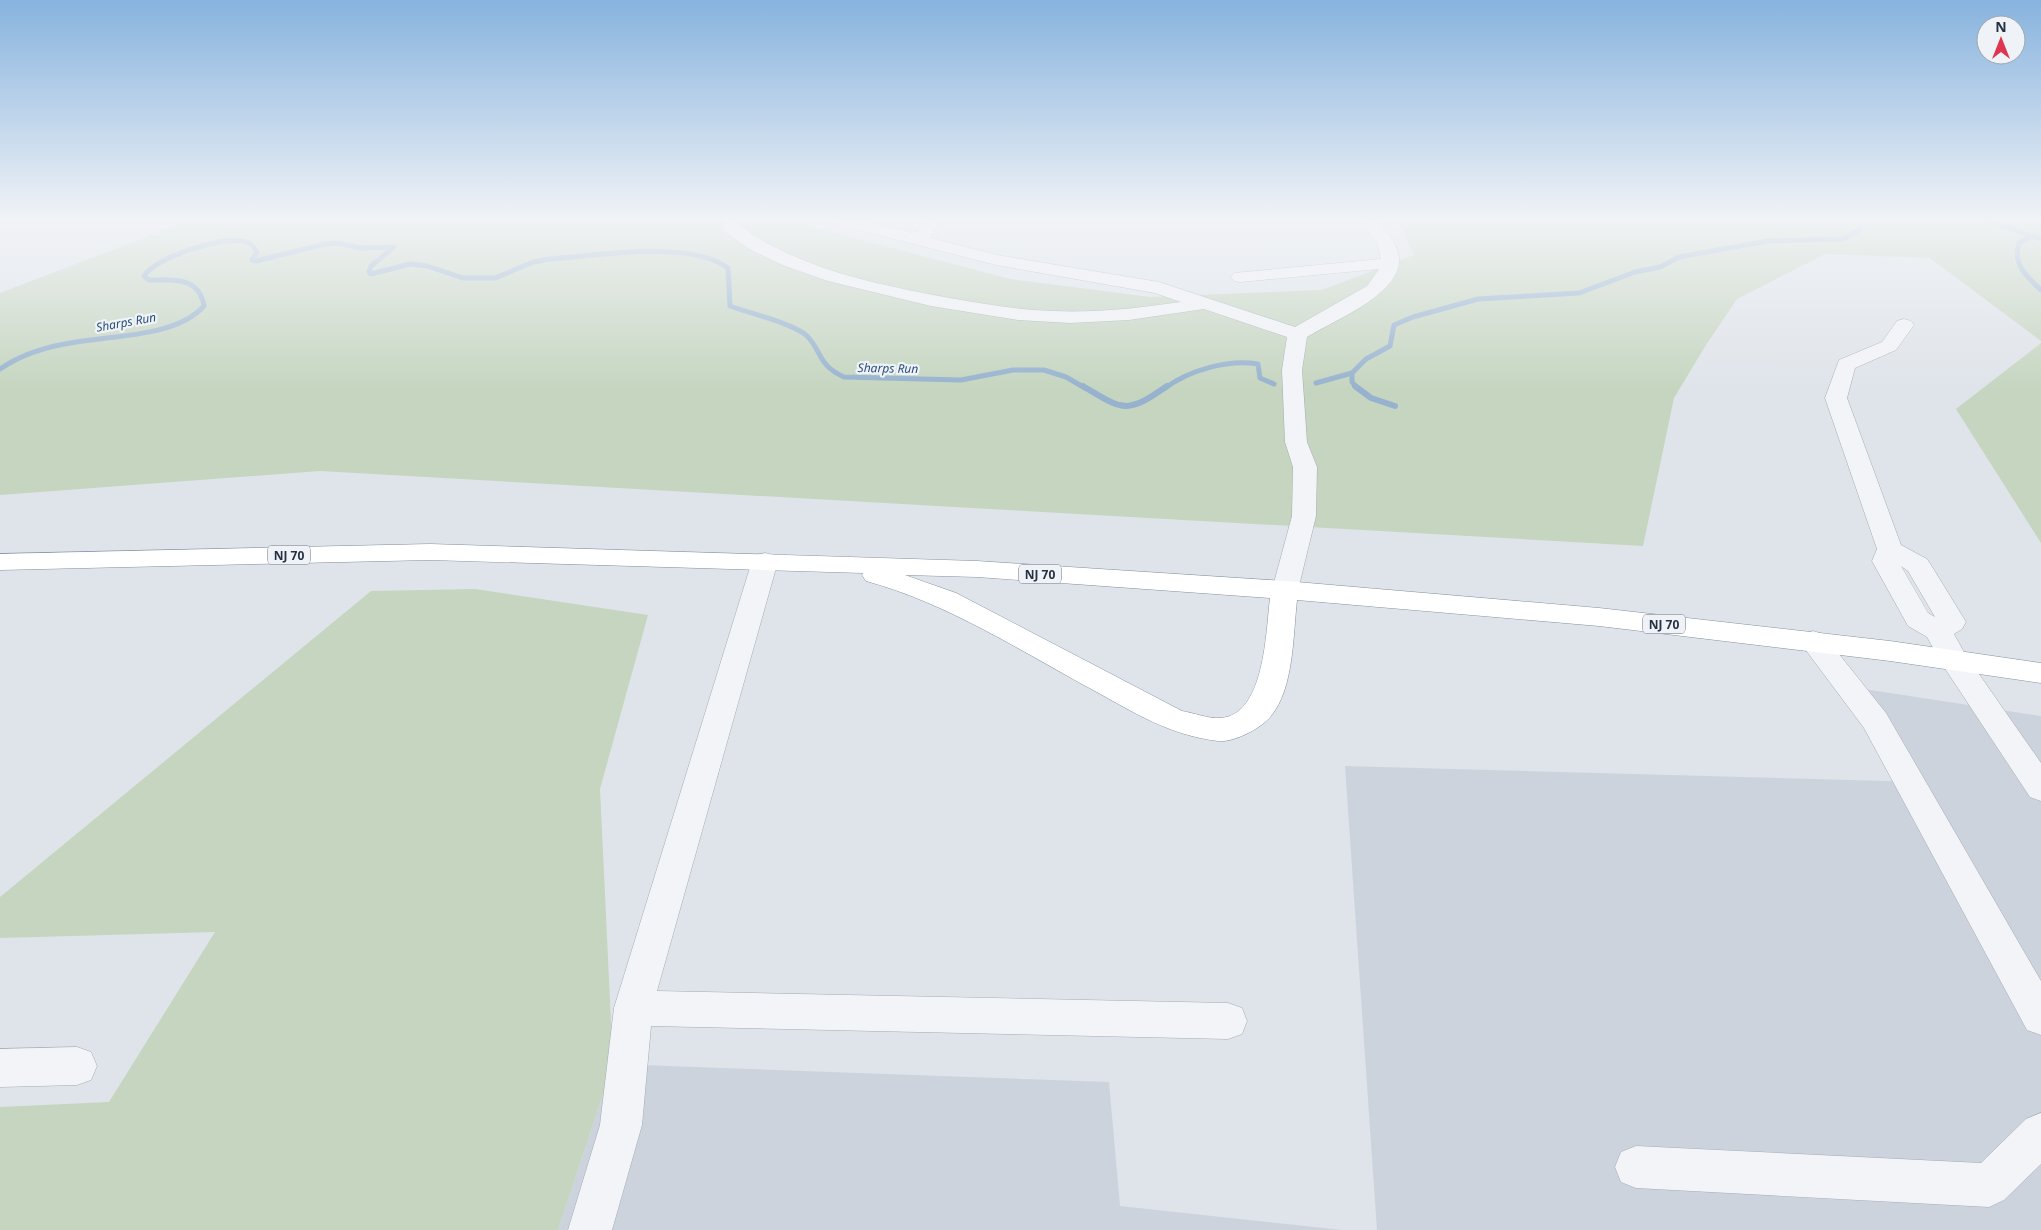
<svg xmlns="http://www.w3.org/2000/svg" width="2041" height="1230" viewBox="0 0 2041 1230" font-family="'Noto Sans',sans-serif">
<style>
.built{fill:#cdd3dc}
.green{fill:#c5d5bf}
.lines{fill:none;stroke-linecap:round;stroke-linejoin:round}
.stream-far1{stroke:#96b2ce;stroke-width:5}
.stream{stroke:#96b2ce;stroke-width:6}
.minor-casing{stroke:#a4abb5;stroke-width:1}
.highway-casing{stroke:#8591a3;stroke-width:1}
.minor{fill:#f3f4f8;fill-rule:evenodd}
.highway{fill:#fff;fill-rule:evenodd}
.labels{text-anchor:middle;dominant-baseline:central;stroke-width:4.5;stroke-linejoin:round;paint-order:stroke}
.far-water-label{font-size:12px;font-style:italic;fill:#2b507c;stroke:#eff3f7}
.shield{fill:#eff3f7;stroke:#626b79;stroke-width:1}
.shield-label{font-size:12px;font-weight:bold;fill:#263143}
</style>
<rect width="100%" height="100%" fill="#dfe4ea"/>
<!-- built -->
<g class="built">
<path d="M1857,688L2041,716V1230H1377L1345,766L1922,782Z"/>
<path d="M613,1064L1109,1082L1120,1206L1342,1230H558Z"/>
</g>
<!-- green -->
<g class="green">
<path d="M194,219H782L1010,279L1150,297L1322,290L1414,255L1398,219H2041V341L1930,258L1825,254L1737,299L1706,345L1674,398L1643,546L320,471L0,495V293Z"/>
<path d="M2041,343V543L1956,409Z"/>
<path d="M475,589L648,615L600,789L613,1064L558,1230H0V1107L109,1102L215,932L0,938V897L371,591Z"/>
</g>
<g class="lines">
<!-- stream-far1 -->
<g class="stream-far1">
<path d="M1983,219L2041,239"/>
<path d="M2031,236L2019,243C2012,264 2027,277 2041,290"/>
<path d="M0,369C23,353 49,346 76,342C115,335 176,337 204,306C199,276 173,280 149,280L144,276C155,257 229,233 249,243C253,245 255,249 257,252L252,260L256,261L325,244L337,243L361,248L394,247L371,266L369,272L371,274L410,264L427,266L463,278H495L533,262L549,259C596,256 689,239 728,268L730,306C749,313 791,323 806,335C822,350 817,365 844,377L961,380L1013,370H1044L1066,377L1085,388"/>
<path d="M1352,373V382L1357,388"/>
<path d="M1316,383L1352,373L1366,359L1390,346L1394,325L1413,317L1478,299L1579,293L1635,272L1660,267L1679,257L1768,241L1843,239L1858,231L1860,227L1855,219"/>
<path d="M1165,388C1190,370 1228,359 1258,364L1260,378L1274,384"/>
</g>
<!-- stream -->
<g class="stream">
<path d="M1083,386C1123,410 1126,415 1167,386"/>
<path d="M1355,386L1371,398L1395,406"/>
</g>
<defs>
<g id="minor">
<path d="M724,219H740V226C800,269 878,285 950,298C984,304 1018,310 1052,311C1096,313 1139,308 1181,302L1155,293L996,265L832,223L830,219H857L912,233L918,231L922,223L919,219H937L939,222L930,238L997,255L1159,282L1295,327L1367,286L1379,269L1240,282L1234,281L1231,277L1234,273L1381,259L1377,242L1359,219H1376C1386,231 1400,245 1399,262C1397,296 1333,321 1307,337L1302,370L1307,442L1317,467L1316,516L1298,590L1294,596L1285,599L1276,596L1272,590L1292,516L1293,467L1285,442L1282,370L1287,337L1204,309L1129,320L1070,323L1018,320L931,306L828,281L785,266L749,249L725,232L723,228Z"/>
<path d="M1904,319L1911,321L1914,325L1896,350L1855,368L1847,398L1901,545L1927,559L1931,565L1966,622L1962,629L1954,634L1965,654L2041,763V801L2030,797L1944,667L1927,637L1908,626L1872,561L1877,549L1825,398L1839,360L1882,342L1897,321ZM1901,566L1908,571L1935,617L1928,613Z"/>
<path d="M765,553L774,555L778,561L657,991L1228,1003L1242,1008L1247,1021L1242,1034L1228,1039L651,1026L642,1125L612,1230H568L600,1125L614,1008L752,561L756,555Z"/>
<path d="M1813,631L1823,634L1886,713L2041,981V1035L2027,1030L1864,728L1799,641L1803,634Z"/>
<path d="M77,1047L91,1052L97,1066L91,1080L77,1085L0,1087V1049Z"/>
<path d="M2041,1113V1164L2004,1200L1989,1207L1636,1188L1621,1182L1615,1167L1621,1152L1636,1146L1981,1163L2026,1119Z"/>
</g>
<path id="highway" d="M430,544L977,561L1285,581L1599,608L1890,641L2041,663V683L1890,661L1599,626L1297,600C1293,635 1294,688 1271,716C1262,728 1233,743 1218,741C1169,735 1135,713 1093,690C1019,650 947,603 866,581L862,575L863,573L430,560L0,570V554ZM905,575L977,577L1270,598C1266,630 1265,716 1220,718C1209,719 1194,713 1182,711L956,593Z"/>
</defs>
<!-- minor casing -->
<use href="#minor" class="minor-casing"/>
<!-- highway casing -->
<use href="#highway" class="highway-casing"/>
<!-- minor -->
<use href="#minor" class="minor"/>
<!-- highway -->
<use href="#highway" class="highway"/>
</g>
<!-- sky -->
<linearGradient id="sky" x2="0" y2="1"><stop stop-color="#87b3de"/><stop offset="0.56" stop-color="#f1f3f6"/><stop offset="1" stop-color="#f1f3f6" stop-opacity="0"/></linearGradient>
<rect width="2041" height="391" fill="url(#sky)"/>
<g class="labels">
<!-- far-water labels -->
<g class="far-water-label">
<text transform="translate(126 322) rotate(-10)">Sharps Run</text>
<text transform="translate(888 368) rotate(1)">Sharps Run</text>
</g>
<!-- shield labels -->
<g class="shield">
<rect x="268" y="545.5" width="42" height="19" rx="4"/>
<rect x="1019" y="564.5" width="42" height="19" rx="4"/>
<rect x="1643" y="614.5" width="42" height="19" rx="4"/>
</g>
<g class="shield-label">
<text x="289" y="555">NJ 70</text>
<text x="1040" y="574">NJ 70</text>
<text x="1664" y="624">NJ 70</text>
</g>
</g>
<!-- north arrow -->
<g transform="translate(2001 40)"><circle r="24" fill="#eff3f7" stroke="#9fa5af"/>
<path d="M0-4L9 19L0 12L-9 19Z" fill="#de3651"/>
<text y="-8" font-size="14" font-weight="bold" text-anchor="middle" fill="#263143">N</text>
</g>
</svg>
